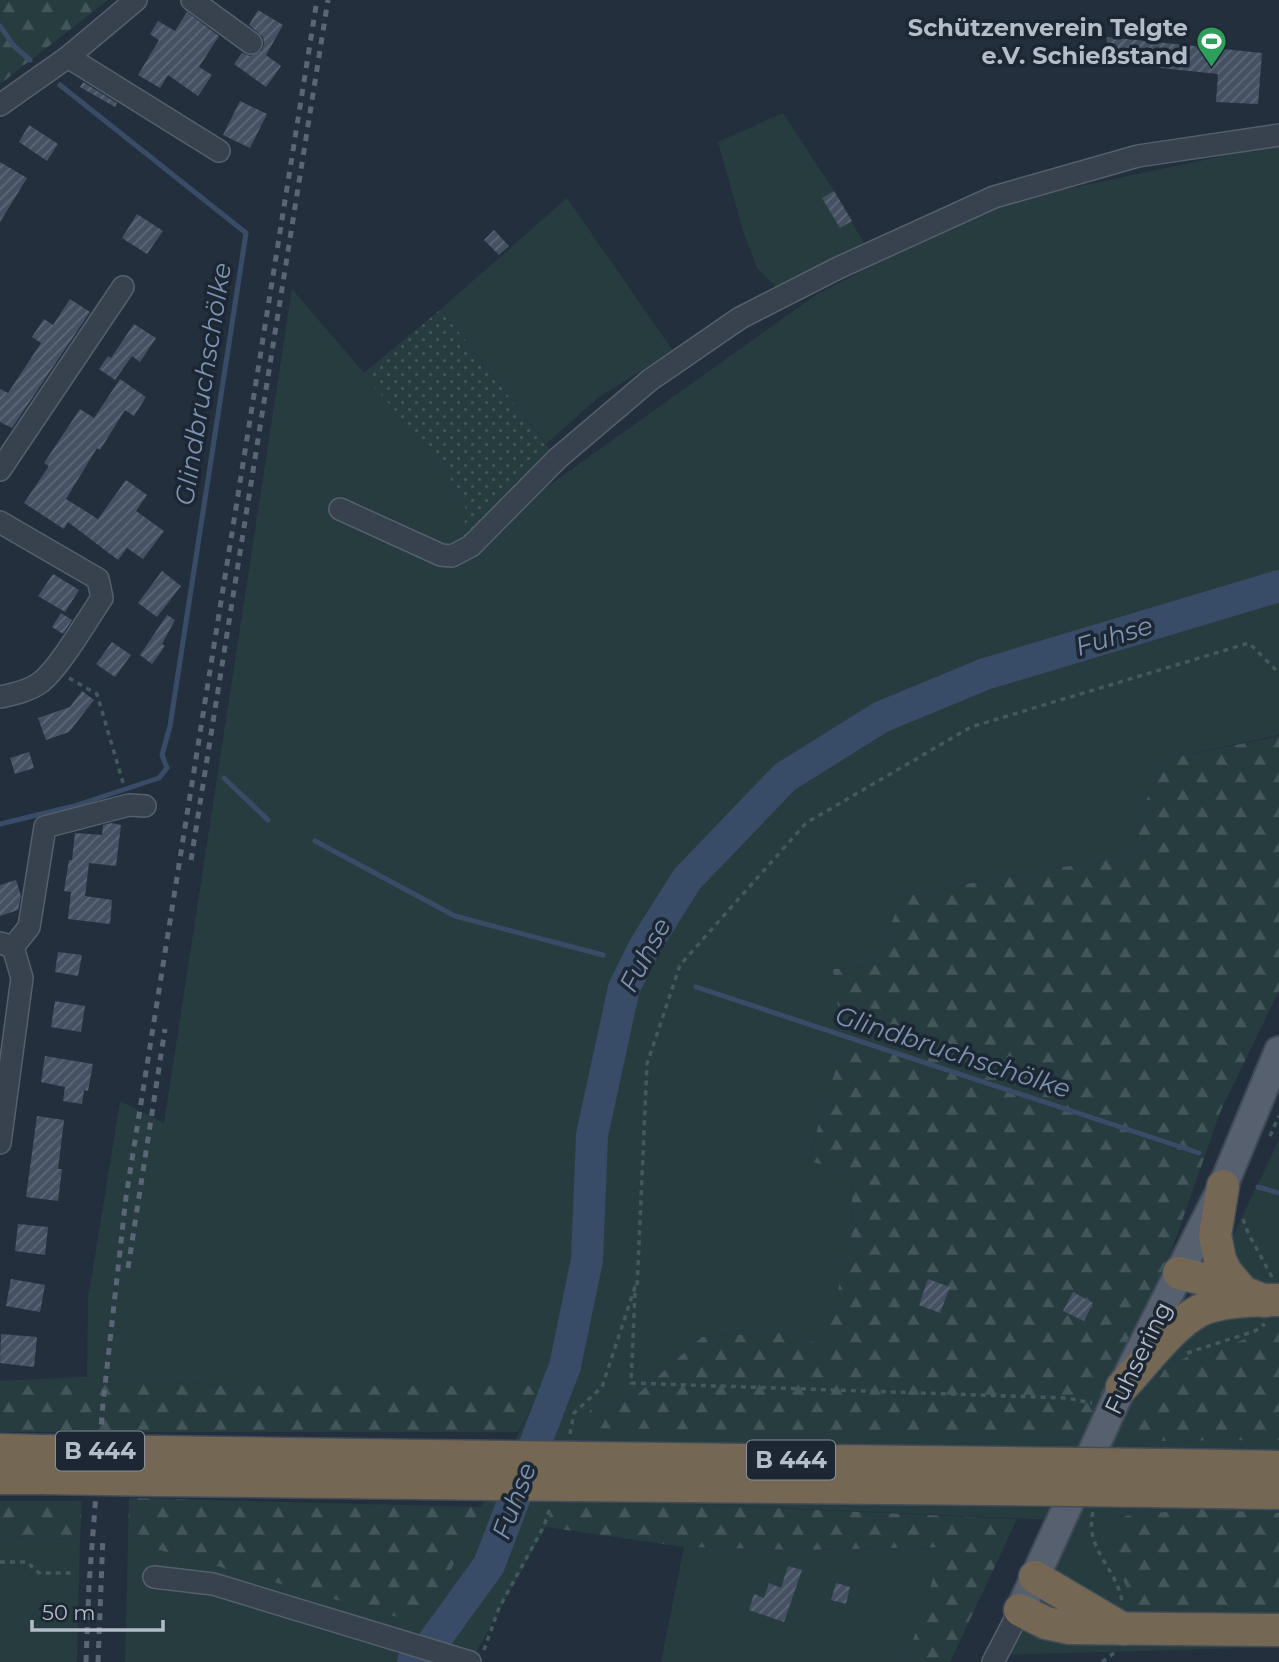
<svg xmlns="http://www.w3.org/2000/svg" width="1279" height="1662" viewBox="0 0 1279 1662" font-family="Montserrat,sans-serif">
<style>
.green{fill:#263c3f}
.forest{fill:url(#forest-firs)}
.park{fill:url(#park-dots)}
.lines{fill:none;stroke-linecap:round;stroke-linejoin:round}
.stream{stroke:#394c67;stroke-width:5}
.river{stroke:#394c67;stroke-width:32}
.building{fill:url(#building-hatch)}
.minor-casing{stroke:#565f6c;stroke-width:24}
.major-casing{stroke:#414a57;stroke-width:32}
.highway-casing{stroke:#434c59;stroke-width:35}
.path{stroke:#44595c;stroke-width:3.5;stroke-dasharray:5 5;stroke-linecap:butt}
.minor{stroke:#38414e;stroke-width:21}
.major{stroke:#56606e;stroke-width:28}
.highway{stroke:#746855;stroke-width:32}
.rail{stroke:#5a6575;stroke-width:5;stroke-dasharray:7 7;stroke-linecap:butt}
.highway-bridge-casing{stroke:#434c59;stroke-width:35;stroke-linecap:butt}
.highway-bridge{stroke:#746855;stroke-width:32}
.labels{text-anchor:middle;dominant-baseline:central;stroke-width:7;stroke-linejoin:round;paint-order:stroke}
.shield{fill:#1d2633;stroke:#878f9c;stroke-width:2}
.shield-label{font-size:23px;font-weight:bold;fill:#b4bcc9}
.poi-label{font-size:24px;font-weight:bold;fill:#b4bcc9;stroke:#1d2633;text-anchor:end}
.street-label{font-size:24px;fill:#b4bcc9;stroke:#1d2633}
.water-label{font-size:26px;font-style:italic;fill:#7c92b1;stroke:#1d2633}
</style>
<defs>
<pattern id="forest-firs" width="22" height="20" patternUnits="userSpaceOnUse" patternTransform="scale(1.75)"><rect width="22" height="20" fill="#263c3f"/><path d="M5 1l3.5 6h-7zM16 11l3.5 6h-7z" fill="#435659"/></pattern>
<pattern id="park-dots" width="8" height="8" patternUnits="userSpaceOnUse" patternTransform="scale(1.75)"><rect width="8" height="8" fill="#263c3f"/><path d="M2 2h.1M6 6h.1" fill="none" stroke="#435659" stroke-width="1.8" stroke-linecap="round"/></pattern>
<pattern id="building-hatch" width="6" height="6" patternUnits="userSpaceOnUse" patternTransform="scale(1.75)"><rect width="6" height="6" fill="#455162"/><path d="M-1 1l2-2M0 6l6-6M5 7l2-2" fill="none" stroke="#5d6877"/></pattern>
</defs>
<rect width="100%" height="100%" fill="#242f3e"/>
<!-- green -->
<g class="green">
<path d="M783,113L834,191L865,245L777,288L757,268L744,234L718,142Z"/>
<path d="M1279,144V735L1167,759L1136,821L1139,854L903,895L873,967L833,969L890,1010L886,1050L842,1051L822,1111L809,1160L851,1172L853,1229L824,1347L787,1332L702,1337L630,1401L592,1407L580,1427L1084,1434L1183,1340L1279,1140V1647L997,1655L1053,1520L556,1498L546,1527L474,1656L435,1645L419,1662H125L128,1541L415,1621L435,1603L481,1507L542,1387L241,1386L80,1377H87L88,1299L120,1101L164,1123L292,289L443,465L468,513L453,554L817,294L991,205Z"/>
<path d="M567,198L673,351L599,397L546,444L441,309Z"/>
<path d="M0,1537L80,1539L77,1662H0Z"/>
<path d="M684,1547L798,1550L944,1547L906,1662H661Z"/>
</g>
<!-- forest -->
<g class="forest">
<path d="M0,0H108L0,84Z"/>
<path d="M1279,736V991L1221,1110L1158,1289L1084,1434L579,1428L592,1407L630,1401L702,1337L787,1332L824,1346L853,1229L851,1172L809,1161L822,1111L842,1051L886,1050L890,1010L838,1006L833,969L873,967L903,895L1139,854L1136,821L1167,759Z"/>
<path d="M1279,1315V1440L1133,1441L1147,1399L1166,1367L1187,1357L1232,1344L1268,1330Z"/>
<path d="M80,1377L241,1386H543L518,1432H0V1381Z"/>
<path d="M129,1498L481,1507L435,1603L415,1622L128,1541Z"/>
<path d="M555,1498L1017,1519L950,1662H906L943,1547L798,1550L684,1547L546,1527Z"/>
<path d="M0,1501H82L80,1539L0,1537Z"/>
<path d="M1196,1509L1279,1513V1619L1137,1612L1116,1562L1125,1516Z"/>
</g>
<!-- park -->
<path class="park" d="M441,309L554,455L452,556L468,513L443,465L363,374Z"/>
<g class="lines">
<!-- stream -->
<g class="stream">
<path d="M0,26L14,46L30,60"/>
<path d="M60,85L246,233L170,726L162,755L167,768"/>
<path d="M224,778L268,820"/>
<path d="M0,824L74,806L159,778L167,768"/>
<path d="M315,841L455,916L603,955"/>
<path d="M696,987L1199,1153"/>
<path d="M1258,1187L1279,1193"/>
</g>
<!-- river -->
<path class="river" d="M413,1662L421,1659L489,1565L565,1366L587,1260L592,1135L624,988L645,946L687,879L785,777L881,717L985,674L1279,586"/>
</g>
<!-- building -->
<g class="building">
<path d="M258,10L283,25L266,55L281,66L266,87L234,64L242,53L250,56L262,50L264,44L263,37L249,25Z"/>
<path d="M187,12L219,36L199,67L212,75L198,96L168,75L160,88L138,75L159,40L150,34L158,21L175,31Z"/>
<path d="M1107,37L1262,53L1258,104L1216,102L1218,74L1105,62Z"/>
<path d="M83,82L117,103L115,107L80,87Z"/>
<path d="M240,101L267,114L250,148L223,135Z"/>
<path d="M29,125L58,144L47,161L19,142Z"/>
<path d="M0,162L27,178L0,222Z"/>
<path d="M834,191L852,221L840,228L822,198Z"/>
<path d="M137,214L163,231L147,254L122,238Z"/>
<path d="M494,230L509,246L499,255L484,240Z"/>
<path d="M70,299L90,312L12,428L0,422V389L8,393L41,343L32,337L44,319L53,325Z"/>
<path d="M134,324L156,338L140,362L132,356L115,380L99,369L108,356L111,358Z"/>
<path d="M120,379L146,397L134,416L125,410L100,450L97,448L66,499L98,519L126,480L147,495L136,511L164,531L143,559L127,548L118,560L68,522L64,529L24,503L49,466L44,463L80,409L94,418Z"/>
<path d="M162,571L181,586L157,617L138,603Z"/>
<path d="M53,574L79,590L65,612L38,596Z"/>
<path d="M61,613L72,620L63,634L52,627Z"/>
<path d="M167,615L175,620L162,644L165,646L152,664L140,655Z"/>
<path d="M112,642L131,655L115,677L96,664Z"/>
<path d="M82,691L94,700L69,732L46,740L38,718L70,707Z"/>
<path d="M29,752L34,768L15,774L10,758Z"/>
<path d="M111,823L121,825L116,866L89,863L85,896L112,900L110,924L68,919L71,892L64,891L69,860H72L75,833L102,835L103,825Z"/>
<path d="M16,880L21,896L18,910L0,916V885Z"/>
<path d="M58,952L82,955L78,976L55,972Z"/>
<path d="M55,1001L85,1006L81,1032L51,1027Z"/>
<path d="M45,1056L93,1064L88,1091L84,1090L82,1104L63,1101L65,1087L41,1082Z"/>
<path d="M37,1116L64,1120L58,1169H62L58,1201L26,1197Z"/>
<path d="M18,1224L48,1227L45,1255L15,1251Z"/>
<path d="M11,1279L45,1285L40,1312L6,1306Z"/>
<path d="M928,1279L950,1287L940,1313L919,1305Z"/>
<path d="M1073,1292L1093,1303L1084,1321L1063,1311Z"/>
<path d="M1,1334L37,1337L34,1367L0,1363Z"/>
<path d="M788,1566L802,1570L784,1622L749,1610L754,1594L764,1598L769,1583L781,1588Z"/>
<path d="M836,1583L850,1587L846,1604L831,1600Z"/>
</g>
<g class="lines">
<defs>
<g id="minor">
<path d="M192,0L251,43"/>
<path d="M68,57L219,151"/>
<path d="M0,105L68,57L136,0"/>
<path d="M0,470L123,287"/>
<path d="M340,509L441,555L452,556L471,546L558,458L650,380L740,318L838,268L994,197L1138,156L1279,135"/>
<path d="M0,522L98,579L102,598C87,620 60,667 41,682C29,691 14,694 0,697"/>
<path d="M13,947L29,927L45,827L129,805L145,806"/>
<path d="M0,1143L22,978L13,947L0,943"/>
<path d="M154,1577L213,1584L470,1662"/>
<path d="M993,1662L1020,1610"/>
</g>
<path id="major" d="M1020,1610L1122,1387L1223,1186L1279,1051"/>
<g id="highway">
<path d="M1223,1186L1215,1235L1220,1260L1226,1272L1243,1292L1265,1301"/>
<path d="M1179,1273L1215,1282L1243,1292"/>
<path d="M1122,1387C1143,1365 1173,1324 1199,1311C1218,1301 1257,1300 1279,1300"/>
<path d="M0,1450L41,1451"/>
<path d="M160,1452L426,1456"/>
<path d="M580,1458L1003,1463"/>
<path d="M1167,1465L1279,1467"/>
<path d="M0,1478H45"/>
<path d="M159,1480L421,1483"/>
<path d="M573,1485L990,1489"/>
<path d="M1154,1491L1279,1493"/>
<path d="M1035,1577L1123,1629"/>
<path d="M1020,1610L1046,1623L1070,1628L1279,1630"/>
</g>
</defs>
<!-- minor casing -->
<use href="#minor" class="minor-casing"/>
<!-- major casing -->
<use href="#major" class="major-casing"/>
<!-- highway casing -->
<use href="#highway" class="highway-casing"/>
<!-- path -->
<g class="path">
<path d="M69,678L97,694L124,786"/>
<path d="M1270,1136L1279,1116"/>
<path d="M1243,1219L1248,1233L1272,1277"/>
<path d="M635,1293L631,1383L1066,1398L1092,1403"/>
<path d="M1187,1353L1255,1331L1265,1324"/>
<path d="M570,1434L574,1413L602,1387L635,1287L637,1288L647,1064L680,965L806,823L971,727L1249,643L1279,673"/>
<path d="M1093,1512C1084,1550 1117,1567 1122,1602"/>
<path d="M0,1562H27L39,1573H74"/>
<path d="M484,1650L499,1608L544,1526L550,1508"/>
<path d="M1102,1662L1114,1653"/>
</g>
<!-- minor -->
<use href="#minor" class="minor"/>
<!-- major -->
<use href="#major" class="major"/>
<!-- highway -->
<use href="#highway" class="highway"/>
<!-- rail -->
<g class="rail">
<path d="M191,860L328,0"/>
<path d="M128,1268L165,1029"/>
<path d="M86,1662L89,1585L103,1403L126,1197L317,0"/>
<path d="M98,1662L103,1536"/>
</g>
<defs>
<g id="highway-bridge">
<path d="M41,1451L160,1452"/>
<path d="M426,1456L580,1458"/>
<path d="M1003,1463L1167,1465"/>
<path d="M45,1478L159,1480"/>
<path d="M421,1483L573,1485"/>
<path d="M990,1489L1154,1491"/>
</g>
</defs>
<!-- highway-bridge casing -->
<use href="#highway-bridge" class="highway-bridge-casing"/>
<!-- highway-bridge -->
<use href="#highway-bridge" class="highway-bridge"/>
</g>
<!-- icons -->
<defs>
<symbol id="stadium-pin" viewBox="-11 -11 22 30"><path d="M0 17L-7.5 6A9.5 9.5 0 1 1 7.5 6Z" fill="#2e9e5b" stroke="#1d2633"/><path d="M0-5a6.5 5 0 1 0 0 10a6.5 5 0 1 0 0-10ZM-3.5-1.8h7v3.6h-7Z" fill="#fff"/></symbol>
</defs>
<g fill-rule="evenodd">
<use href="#stadium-pin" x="1194" y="24" width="35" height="47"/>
</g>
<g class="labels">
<!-- shield labels -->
<g class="shield">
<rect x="56" y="1431.5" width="88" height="39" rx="5"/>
<rect x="747" y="1440.5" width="88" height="39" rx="5"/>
</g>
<g class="shield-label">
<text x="100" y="1451">B 444</text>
<text x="791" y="1460">B 444</text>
</g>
<!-- poi labels -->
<g class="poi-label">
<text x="1188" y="27">Schützenverein Telgte<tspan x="1188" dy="28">e.V. Schießstand</tspan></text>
</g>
<!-- street labels -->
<g class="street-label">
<text transform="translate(1138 1358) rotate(-64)">Fuhsering</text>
</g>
<!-- water labels -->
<g class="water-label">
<text transform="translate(203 384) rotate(-81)">Glindbruchschölke</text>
<text transform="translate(1114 636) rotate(-17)">Fuhse</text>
<text transform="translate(645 955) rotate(-62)">Fuhse</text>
<text transform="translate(953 1052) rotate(18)">Glindbruchschölke</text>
<text transform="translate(514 1501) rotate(-69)">Fuhse</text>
</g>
</g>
<!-- scale -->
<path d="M32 1620v10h131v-10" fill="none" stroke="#b4bcc9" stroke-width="3.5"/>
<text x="42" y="1620" font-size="21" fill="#b4bcc9" stroke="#1d2633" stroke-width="5" paint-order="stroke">50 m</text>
</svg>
